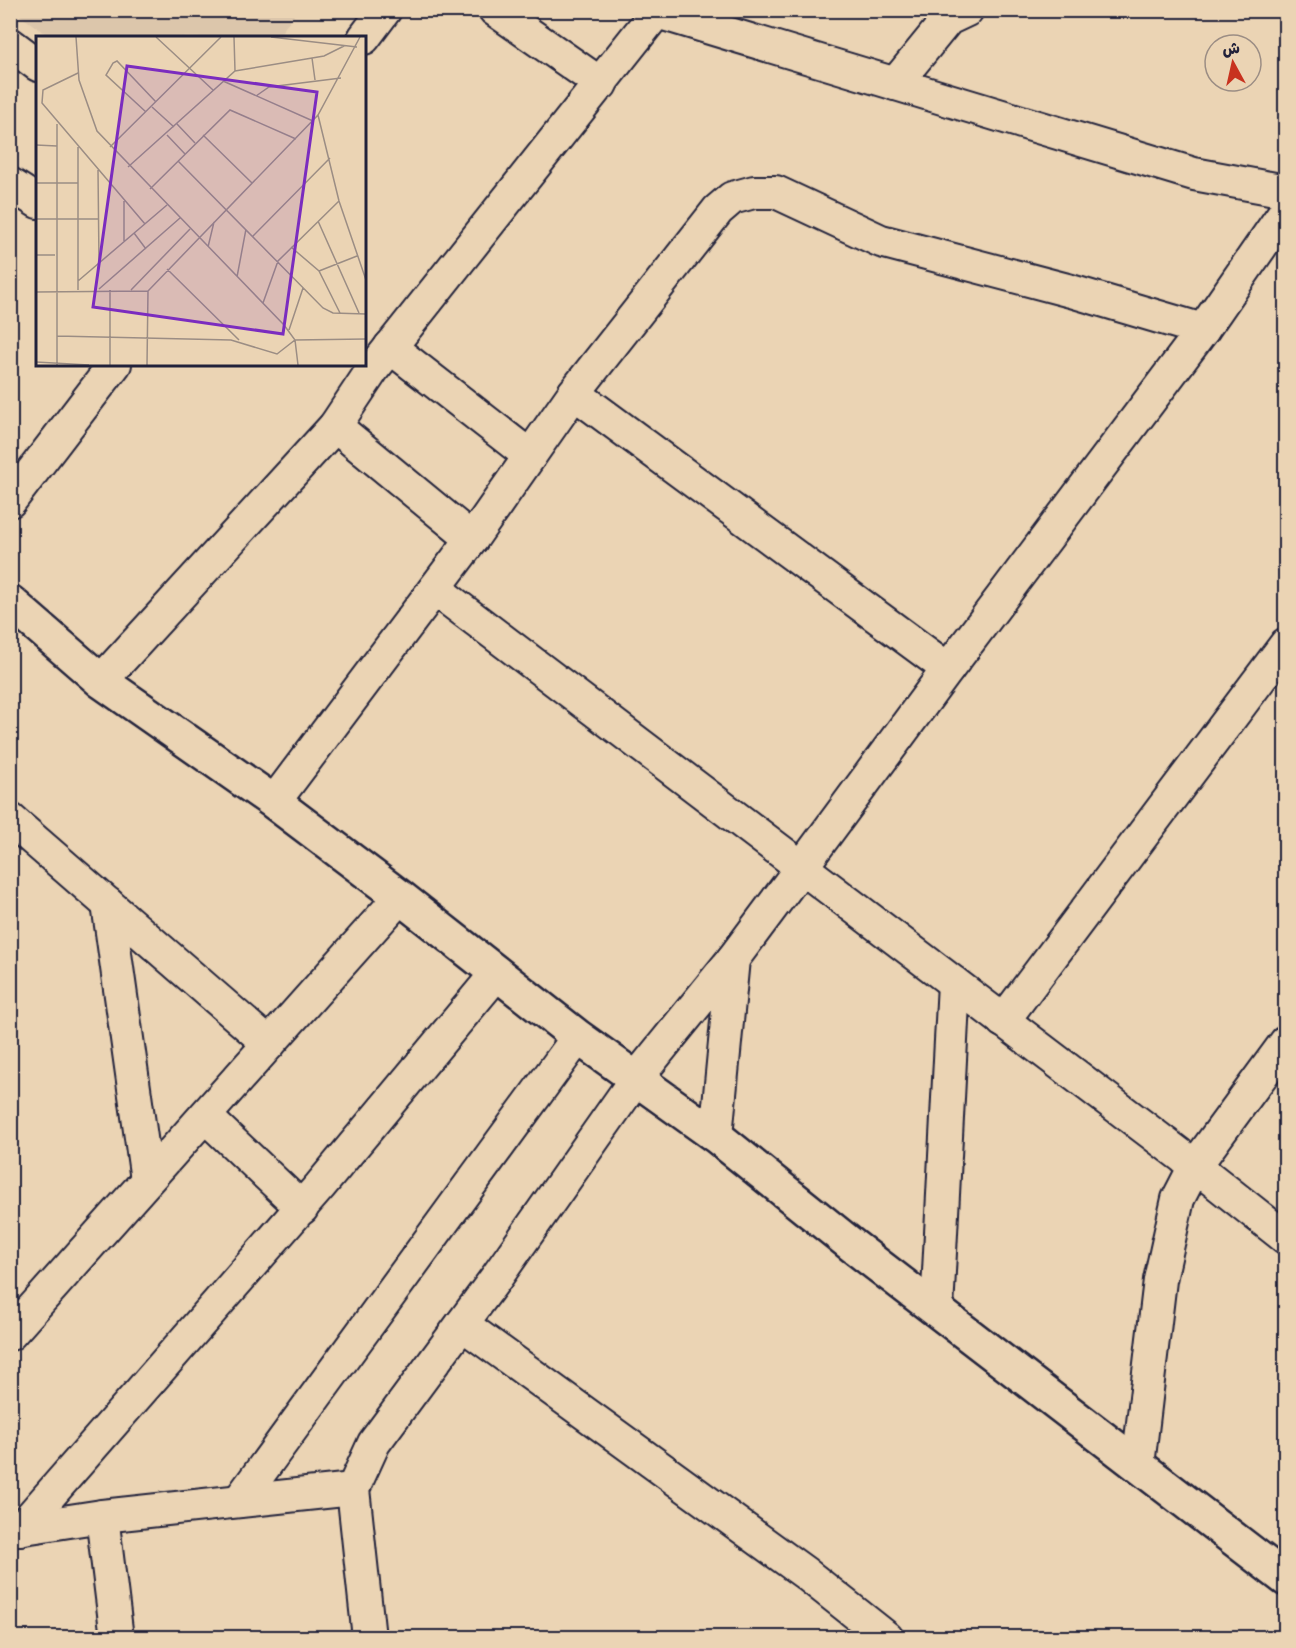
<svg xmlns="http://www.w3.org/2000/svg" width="1296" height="1648" viewBox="0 0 1296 1648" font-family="Itim,'Playpen Sans Arabic',sans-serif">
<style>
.built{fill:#dcc6ab}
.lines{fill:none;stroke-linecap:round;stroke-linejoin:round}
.minor-casing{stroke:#22223b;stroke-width:36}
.secondary-casing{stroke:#22223b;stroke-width:38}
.minor{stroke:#ebd4b4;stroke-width:32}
.secondary{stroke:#ebd4b4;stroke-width:33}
.inset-road{fill:none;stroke:#9b8d84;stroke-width:1.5}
.view{fill:#7b2cbf;fill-opacity:0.15;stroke:#7b2cbf;stroke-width:3}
.inset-edge{fill:none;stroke:#22223b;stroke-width:3}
</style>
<rect width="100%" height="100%" fill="#ebd4b4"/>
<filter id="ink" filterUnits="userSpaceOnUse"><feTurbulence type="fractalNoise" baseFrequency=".0167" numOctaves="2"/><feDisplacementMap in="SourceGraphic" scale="12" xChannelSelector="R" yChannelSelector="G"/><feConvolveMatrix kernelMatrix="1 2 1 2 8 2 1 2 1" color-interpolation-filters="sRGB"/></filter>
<g filter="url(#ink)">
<!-- built -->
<path class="built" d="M14,11H297L277,38L50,37Z"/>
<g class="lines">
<defs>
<g id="minor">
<path d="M495,10L601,84"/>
<path d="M657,12L1194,174L1286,191"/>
<path d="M364,38L385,10"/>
<path d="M10,44L38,65"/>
<path d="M895,84L948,19L967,10"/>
<path d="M10,184L38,202"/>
<path d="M390,347L530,456"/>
<path d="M574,393L948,669"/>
<path d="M335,426L472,539"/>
<path d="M10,501L115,364"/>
<path d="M435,589L1195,1166L1286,1238"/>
<path d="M101,681L335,426L373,369L658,10"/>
<path d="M274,802L472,539L574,393L718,210L732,198L754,192H776L881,241L1071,291L1203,330"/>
<path d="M10,819L269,1044"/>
<path d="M108,904L147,1180"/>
<path d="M1003,1021L1286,644"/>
<path d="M205,1116L302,1208"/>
<path d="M716,1136L733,959"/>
<path d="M937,1310L954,983"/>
<path d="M462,1324L805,1573L887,1638"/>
<path d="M10,1334L400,897"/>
<path d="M1138,1465L1160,1280L1178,1199L1195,1166L1286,1042"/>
<path d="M239,1501L578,1037"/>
<path d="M102,1516L117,1638"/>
<path d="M20,1529L320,1186L497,973"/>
<path d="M11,1530L102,1516L353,1489"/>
<path d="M369,1638L353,1489L374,1443L496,1278L635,1080L733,959L801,868L948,669L1203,330L1286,210"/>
</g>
<path id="secondary" d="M10,602L101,681L274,802L400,897L578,1037L716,1136L853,1246L1286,1579"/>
</defs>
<!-- minor casing -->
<use href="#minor" class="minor-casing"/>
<!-- secondary casing -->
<use href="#secondary" class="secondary-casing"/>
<!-- minor -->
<use href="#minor" class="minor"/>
<!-- secondary -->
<use href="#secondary" class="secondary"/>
</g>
</g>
<!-- overview -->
<g transform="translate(36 36)">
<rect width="330" height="330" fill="#ebd4b4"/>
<path class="inset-road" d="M40,1L43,44L61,95L248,289L259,304L262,329M120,1L177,54M198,1L199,35M235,1L321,11M276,22L279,44M42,37L7,54L6,67L109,188M187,45L277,85M220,60L233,51L305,42M116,71L138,91M110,76L70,39L77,27L81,25L120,66M282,79L303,165L330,244M21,88V329M141,88L159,107M131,99L149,118M167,99L216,147M0,109L21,110M42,111V254M74,111L185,1M142,125L287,272L297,277L330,278M92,131L199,35L288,20L308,10M62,134L63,227M0,147H42M114,153L194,74L260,103M0,183H62M282,185L323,277M98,197L110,213M217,200L294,122M88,205V165M172,211L178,186M255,211L283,235L304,277M0,219H19M131,233L203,304M283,235L321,220M201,241L210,193M42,245L131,169M63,253L144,182M95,254L154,193M0,256L112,255M227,267L242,225L303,165M253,294L267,252M21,300L195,304L241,318L259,304L330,303M0,326L53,329M74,329V254M111,329L112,255L282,79L324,1"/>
<path class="view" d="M91,30L281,56L247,298L57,271Z"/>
<rect width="330" height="330" class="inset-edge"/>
</g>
<!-- margin -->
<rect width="1296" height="1648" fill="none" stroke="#ebd4b4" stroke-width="36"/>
<rect x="18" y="18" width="1260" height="1612" fill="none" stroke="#22223b" stroke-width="2" filter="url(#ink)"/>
<!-- north arrow -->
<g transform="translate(1233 63) rotate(352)"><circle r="28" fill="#ebd4b4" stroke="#9b8d84" stroke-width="1.5"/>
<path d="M0-4.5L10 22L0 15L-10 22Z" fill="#c8321e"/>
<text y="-9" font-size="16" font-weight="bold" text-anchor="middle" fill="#22223b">ش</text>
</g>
</svg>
